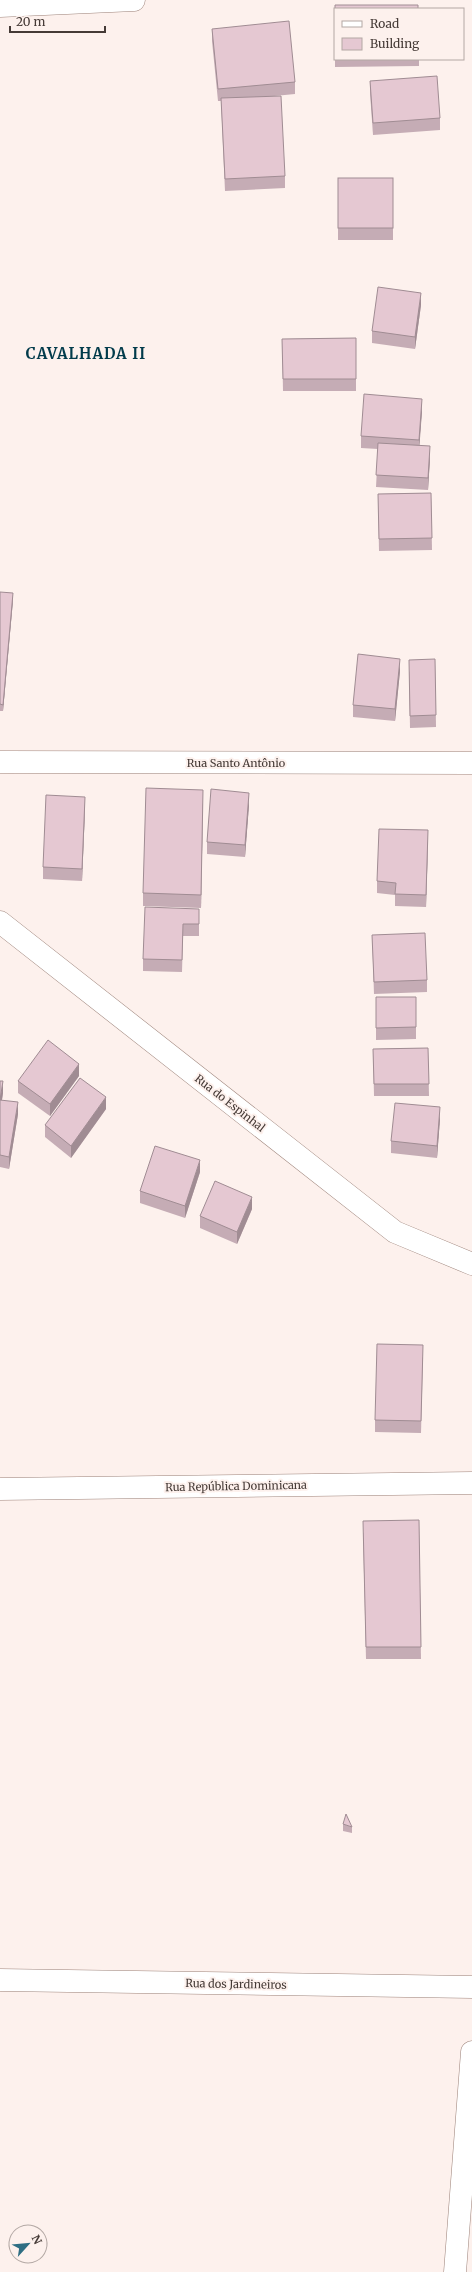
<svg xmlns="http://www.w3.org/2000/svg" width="472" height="2272" viewBox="0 0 472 2272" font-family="Merriweather,serif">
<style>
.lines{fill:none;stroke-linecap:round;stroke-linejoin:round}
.minor-casing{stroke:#9d837a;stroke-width:23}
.minor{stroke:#fff;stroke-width:22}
.wall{fill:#c5acb5}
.shaded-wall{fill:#a08c93}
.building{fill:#e5c8d2;stroke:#a08c93}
.labels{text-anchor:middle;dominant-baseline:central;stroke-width:4;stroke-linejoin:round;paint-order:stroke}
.street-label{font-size:11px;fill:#453a36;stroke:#fdf1ed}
.district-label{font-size:15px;font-weight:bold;letter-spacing:1px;fill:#023b4b;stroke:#fdf1ed}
</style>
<rect width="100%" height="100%" fill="#fdf1ed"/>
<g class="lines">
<defs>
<g id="minor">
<path d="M0,6L134,0"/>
<path d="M0,762L472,763"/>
<path d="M0,922L395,1232L472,1264"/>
<path d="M0,1489L472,1483"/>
<path d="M0,1980L472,1987"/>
<path d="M455,2272L472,2052"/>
</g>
</defs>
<!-- minor casing -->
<use href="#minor" class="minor-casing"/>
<!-- minor -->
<use href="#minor" class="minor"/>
</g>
<!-- wall -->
<g class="wall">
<path d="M335,5V59H419V66L335,67Z"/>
<path d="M212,29L295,82V94L264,97L285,176V188L225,191L221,101H218L212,41Z"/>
<path d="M370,81L440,118V130L373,135L370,93Z"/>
<rect x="338" y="178" width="55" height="62"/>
<path d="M421,305L415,349L372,343V331Z"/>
<path d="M356,338V391H283L282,339Z"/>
<path d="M422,411L419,446L430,458L428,490L376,487L378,449L361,448V436Z"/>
<path d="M431,493L432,550L379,551L378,494Z"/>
<path d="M0,592L13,600L3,711H0Z"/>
<path d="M435,659L436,727L410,728L409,672Z"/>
<path d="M400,671L395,721L353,717V705Z"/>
<path d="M203,803L201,908L143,906V893Z"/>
<path d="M249,805L245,857L207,854V842Z"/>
<path d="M85,809L82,881L43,879V867Z"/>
<path d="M428,842L426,907L395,906V895L377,893V881Z"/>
<path d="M199,909V936H183L182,972L143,971V959Z"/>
<path d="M372,935L427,980V992L374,994Z"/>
<path d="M376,997H416V1039L376,1040Z"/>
<path d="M428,1048L429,1096H374L373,1049Z"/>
<path d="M79,1076L50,1116L18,1093V1081Z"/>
<path d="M0,1081L3,1093L2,1100L18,1114L9,1169L0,1167Z"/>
<path d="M106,1109L71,1158L45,1137V1125Z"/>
<path d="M440,1119L437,1158L391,1153V1141Z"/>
<path d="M200,1172L185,1218L140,1203V1191Z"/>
<path d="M252,1209L237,1244L200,1228V1216Z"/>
<path d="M423,1357L421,1433L375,1432V1420Z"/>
<path d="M419,1520L421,1659H366L363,1533Z"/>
<path d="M343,1824L352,1827V1833L343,1831Z"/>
</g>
<!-- shaded-wall -->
<g class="shaded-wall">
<path d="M421,293V305L415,349V337Z"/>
<path d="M422,399V411L419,452V440Z"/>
<path d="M430,446V458L428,490V478Z"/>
<path d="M13,593V600L3,711V705Z"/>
<path d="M400,659V671L395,721V709Z"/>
<path d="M203,790V803L201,908V895Z"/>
<path d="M249,793V805L245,857V845Z"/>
<path d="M85,797V809L82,881V869Z"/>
<path d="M428,830V842L426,907V895Z"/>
<path d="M79,1064V1076L50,1116V1104Z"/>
<path d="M3,1081V1093L0,1112V1100Z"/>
<path d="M106,1097V1109L71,1158V1146Z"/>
<path d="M18,1102V1114L9,1169V1157Z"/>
<path d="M440,1107V1119L437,1158V1146Z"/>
<path d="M200,1160V1172L185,1218V1206Z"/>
<path d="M252,1197V1209L237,1244V1232Z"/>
</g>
<!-- building -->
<g class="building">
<path d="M335,5H418V9H335V55Z"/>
<path d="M289,21L295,82L218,89L212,29Z"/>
<path d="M437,76L440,118L373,123L370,81Z"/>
<path d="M281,96L285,176L225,179L221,98Z"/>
<rect x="338" y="178" width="55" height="50"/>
<path d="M378,287L421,293L415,337L372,331Z"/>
<path d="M356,338V379H283L282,339Z"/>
<path d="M364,394L422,399L419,440L361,436Z"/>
<path d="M378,443L430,446L428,478L376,475Z"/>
<path d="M431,493L432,538L379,539L378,494Z"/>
<path d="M0,592L13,593L3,705L0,704Z"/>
<path d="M358,654L400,659L395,709L353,705Z"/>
<path d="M435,659L436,715L410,716L409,660Z"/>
<path d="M146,788L203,790L201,895L143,893Z"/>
<path d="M211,789L249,793L245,845L207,842Z"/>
<path d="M46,795L85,797L82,869L43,867Z"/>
<path d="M379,829L428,830L426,895L395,894L396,883L377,881Z"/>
<path d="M145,907L199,909V924H183L182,960L143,959Z"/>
<path d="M425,933L427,980L374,982L372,935Z"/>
<path d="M376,997H416V1027L376,1028Z"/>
<path d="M48,1040L79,1064L50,1104L18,1081Z"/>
<path d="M428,1048L429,1084H374L373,1049Z"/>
<path d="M80,1078L106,1097L71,1146L45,1125Z"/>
<path d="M0,1081H3L0,1100L18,1102L9,1157L0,1155Z"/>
<path d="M395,1103L440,1107L437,1146L391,1141Z"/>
<path d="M155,1146L200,1160L185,1206L140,1191Z"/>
<path d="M215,1181L252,1197L237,1232L200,1216Z"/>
<path d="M377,1344L423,1345L421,1421L375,1420Z"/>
<path d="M419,1520L421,1647H366L363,1521Z"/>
<path d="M346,1814L352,1827L343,1824Z"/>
</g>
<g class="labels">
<!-- street labels -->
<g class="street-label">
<text x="236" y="763">Rua Santo Antônio</text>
<text transform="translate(230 1103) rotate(38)">Rua do Espinhal</text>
<text transform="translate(236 1486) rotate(-1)">Rua República Dominicana</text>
<text transform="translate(236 1984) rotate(1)">Rua dos Jardineiros</text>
</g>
<!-- district labels -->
<g class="district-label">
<text x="86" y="353">CAVALHADA II</text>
</g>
</g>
<!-- legend -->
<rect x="334" y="8" width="130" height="52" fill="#fdf1ed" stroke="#b3a8a4"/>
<rect x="342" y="21" width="20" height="6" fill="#ffffff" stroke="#b3a8a4"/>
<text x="370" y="28" font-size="12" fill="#453a36">Road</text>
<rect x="342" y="38" width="20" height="12" fill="#e5c8d2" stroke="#b3a8a4"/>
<text x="370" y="48" font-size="12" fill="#453a36">Building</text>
<!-- north arrow -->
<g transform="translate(28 2244) rotate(63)"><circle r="19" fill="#fdf1ed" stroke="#b3a8a4"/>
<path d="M0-3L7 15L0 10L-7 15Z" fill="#2f6e83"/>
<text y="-6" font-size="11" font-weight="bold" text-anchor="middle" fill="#453a36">N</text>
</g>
<!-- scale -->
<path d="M10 26v6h95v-6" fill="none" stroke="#453a36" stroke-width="2"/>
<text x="16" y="26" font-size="12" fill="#453a36" stroke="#fdf1ed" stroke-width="3" paint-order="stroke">20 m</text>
</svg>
